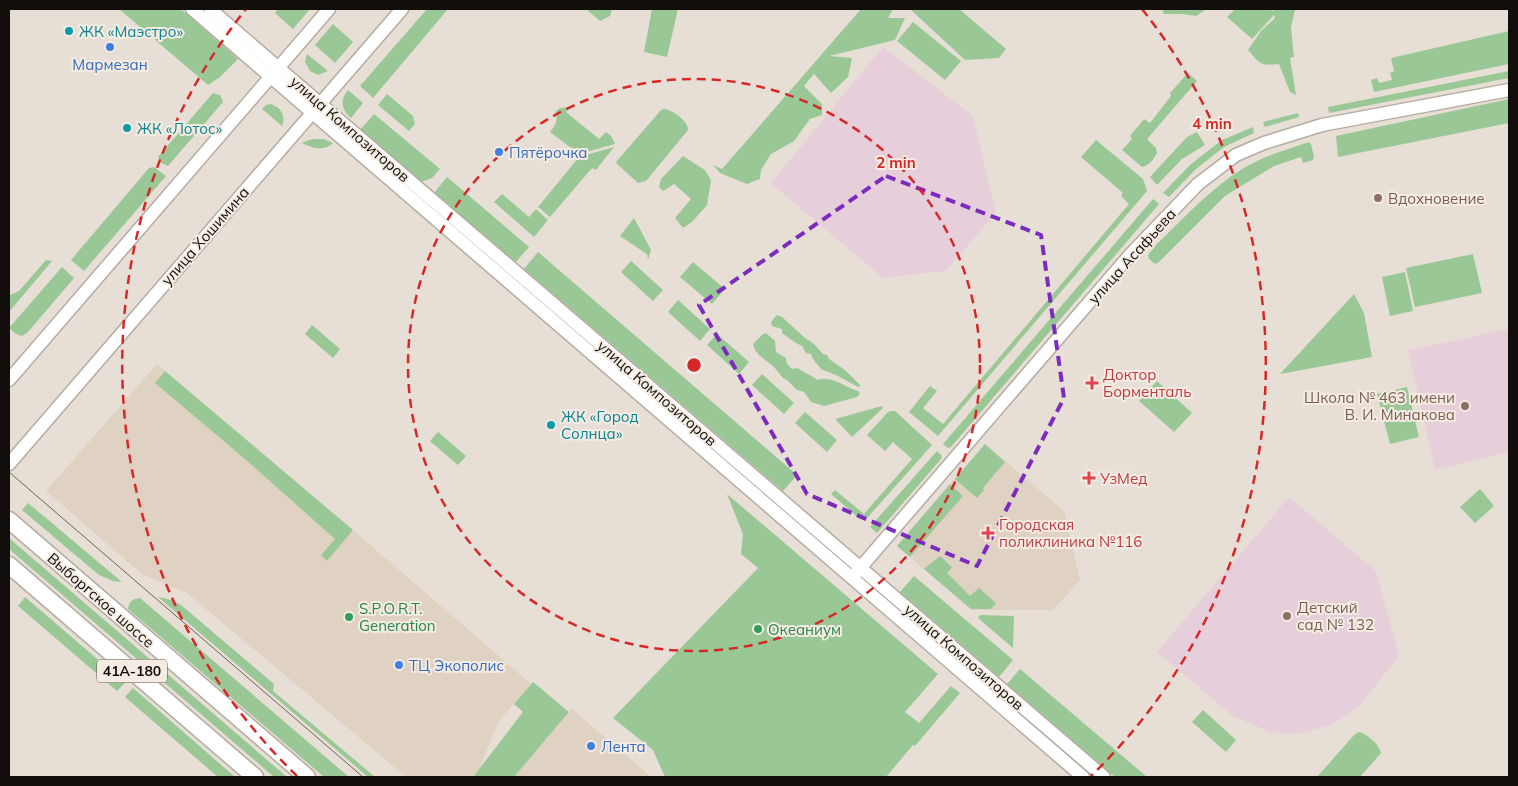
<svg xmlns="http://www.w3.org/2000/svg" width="1518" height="786" viewBox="0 0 1518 786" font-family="Mulish,sans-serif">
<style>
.built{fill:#e0d2c2}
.education{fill:#e6cfdb}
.green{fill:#9ac796}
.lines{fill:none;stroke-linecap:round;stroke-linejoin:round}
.tertiary-casing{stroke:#b4aca2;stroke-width:15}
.primary-casing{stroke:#b4aca2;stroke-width:19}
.tertiary{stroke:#fff;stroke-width:12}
.primary{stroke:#fff;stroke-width:16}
.tram{stroke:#69645e;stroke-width:1}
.marked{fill:none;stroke:#7b2cbf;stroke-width:4;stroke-dasharray:10 6;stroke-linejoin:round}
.ring{fill:none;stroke:#d62828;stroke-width:2.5;stroke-dasharray:9 6}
.culture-dot{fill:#0f9aa8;stroke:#f4ece2;stroke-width:2}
.shop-dot{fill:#3f7fe0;stroke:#f4ece2;stroke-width:2}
.education-dot{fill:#8d6e63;stroke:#f4ece2;stroke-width:2}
.health-dot{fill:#e0444e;stroke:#f4ece2;stroke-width:2}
.leisure-dot{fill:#2e9e5b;stroke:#f4ece2;stroke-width:2}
.labels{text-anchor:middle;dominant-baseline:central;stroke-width:4;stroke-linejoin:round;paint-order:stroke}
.shield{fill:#f4ece2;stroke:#55514c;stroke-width:1}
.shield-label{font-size:14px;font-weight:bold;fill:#110e0b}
.culture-label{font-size:15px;fill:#0d838f;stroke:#f4ece2;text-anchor:start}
.shop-label{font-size:15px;fill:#366cbe;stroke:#f4ece2;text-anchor:start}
.street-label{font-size:15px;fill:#110e0b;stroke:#f4ece2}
.education-label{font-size:15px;fill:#785e54;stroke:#f4ece2;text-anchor:start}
.health-label{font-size:15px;fill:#be3a42;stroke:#f4ece2;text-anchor:start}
.leisure-label{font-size:15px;fill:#27864d;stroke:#f4ece2;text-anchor:start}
.centre{fill:#d62828;stroke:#f4ece2;stroke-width:2.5}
.ring-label{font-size:15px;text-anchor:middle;font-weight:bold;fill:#d62828;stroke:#f4ece2;stroke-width:4;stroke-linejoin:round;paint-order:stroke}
</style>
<rect width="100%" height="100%" fill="#e7dfd5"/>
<!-- built -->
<g class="built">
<path d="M157,364L353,530L531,684L498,722L479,770L473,777H406L187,593L143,575L46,491Z"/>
<path d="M985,444L1064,511L1080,580L1053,610H971L897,546Z"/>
<path d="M572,709L651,777H514Z"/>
</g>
<!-- education -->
<g class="education">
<path d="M883,47L973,116L996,213L946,271L883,278L771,183Z"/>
<path d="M1509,329V452L1435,470L1408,350Z"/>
<path d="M1289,497L1376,571L1399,656L1359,707L1333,724L1302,733L1286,734L1270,732L1233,716L1157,652Z"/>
</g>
<!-- green -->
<g class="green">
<path d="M119,9H181L238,59L220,77L208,85Z"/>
<path d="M278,9H310L293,29L275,13Z"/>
<path d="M427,9H448L373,98L360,86Z"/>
<path d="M586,9H612L610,16L600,21Z"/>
<path d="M652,9H678L667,57L644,52Z"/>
<path d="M861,9H893L888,18H905L895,40L829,56L852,58L848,77L831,93L814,74L804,86L822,104V115L810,119L794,141L771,154L761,170L760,179L747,184L720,173L713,165L722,169Z"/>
<path d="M910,9H959L1006,49L999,58L965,60Z"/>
<path d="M1162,9H1207L1196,16L1182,14H1164Z"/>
<path d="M1235,9H1270L1273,12V9H1295L1291,28L1294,57L1290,58L1296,95L1290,92L1279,64C1260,66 1260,64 1248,50L1261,31L1275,18L1274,15L1252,39L1227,17Z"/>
<path d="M913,22L961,61L945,80L897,41Z"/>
<path d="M333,24L353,42L335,63L315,45Z"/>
<path d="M1509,31V64L1374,92L1371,80L1377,78L1379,83L1392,80L1390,73L1394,71L1391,58Z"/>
<path d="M307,54L328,71L318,75L310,71L305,62Z"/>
<path d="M1509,71V78L1329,113L1328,107Z"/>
<path d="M1188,73L1197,81L1147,139L1156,148L1157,153C1153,160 1150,165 1142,167L1122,150L1132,139L1130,136L1144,119L1150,123L1171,96L1170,93Z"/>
<path d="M348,90L363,103L351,118C342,110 339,101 348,90Z"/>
<path d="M213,93L220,95L223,102L168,166L161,163L158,157Z"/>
<path d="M387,94L413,116L415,124L409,131L378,105Z"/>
<path d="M1509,99V123L1338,157L1336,136Z"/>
<path d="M271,104C281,108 286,115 282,126L262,109L266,105Z"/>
<path d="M570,107L566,112L599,139L606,132L611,136L615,144L579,154L550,132C555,125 559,121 555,112L560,108Z"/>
<path d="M664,109C673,110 688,121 688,130L646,181L638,183L616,163L617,161L661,110Z"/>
<path d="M1298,113L1299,117L1265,127L1263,122Z"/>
<path d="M374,114L440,169L432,178L421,182L360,130Z"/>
<path d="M1253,127L1254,133L1224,147L1196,169L1169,197L1163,193L1191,164L1222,140Z"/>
<path d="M1197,132L1205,145L1182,159L1157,185L1150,177L1187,137Z"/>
<path d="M315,139H324L333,143C323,152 313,148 302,143L309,140Z"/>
<path d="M1096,140L1143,179L1147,191L938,436L909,412L930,386L937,391L923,408L943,424L1129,204L1121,196L1123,193L1081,157Z"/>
<path d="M1309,142L1311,144L1314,157L1313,160L1303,163L1301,157L1274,166L1225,196L1159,262L1155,264L1149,259L1148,255L1156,245C1183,219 1210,189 1242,169C1262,156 1287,150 1309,142Z"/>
<path d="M614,147L596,170L592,168L550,217L538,207L579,157Z"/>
<path d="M683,156L705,170L711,180L707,205L692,222L683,228L675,218L691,199L674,184L663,191L659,187L661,179Z"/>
<path d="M154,167L166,176L84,271L71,260L149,168Z"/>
<path d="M447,177L529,247L516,262L434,193Z"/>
<path d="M502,194L529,217L536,209L548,220L534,237L494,202Z"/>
<path d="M1153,199L1159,204L951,447L948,448L943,444Z"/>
<path d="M634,218L651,250L648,260L647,254L620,236Z"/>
<path d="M538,252L797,475L783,491L524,269Z"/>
<path d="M1473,254L1482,293L1415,307L1406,268Z"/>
<path d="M46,260L52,261L9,312V295L15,293L20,290Z"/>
<path d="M631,261L663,290L653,301L621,272Z"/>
<path d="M693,262L725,289L712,304L680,277Z"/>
<path d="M62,267L74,278L28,332L22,336L16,334L9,328Z"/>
<path d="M1405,272L1413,311L1390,316L1382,277Z"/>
<path d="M1354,294L1364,313L1372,357L1280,374Z"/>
<path d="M678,300L710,329L700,341L668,312Z"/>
<path d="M777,315L782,317L805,338L814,344L823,354L827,355L829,359L845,370L861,386L858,387L836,375L821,369C818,364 812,360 811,354L806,353L802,346L796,343L782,333V329L772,326L771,322Z"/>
<path d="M312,325L340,349L333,358L305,334Z"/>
<path d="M766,333L775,341L776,352L786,358L787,364L792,369L798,368C803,373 812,375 817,380C831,375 845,387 858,391L860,394L857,397L824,406L811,402L804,392L797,390L787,380L783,378L774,367L759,355L755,350L753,344L762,335Z"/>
<path d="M717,334L749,362L739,374L707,345Z"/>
<path d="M165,371L353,530L327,561L321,555L335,539L245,459L155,383Z"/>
<path d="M762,374L794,403L784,414L752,385Z"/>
<path d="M1157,381L1192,413L1174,432L1139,401Z"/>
<path d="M1407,387L1419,437L1390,444L1377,394Z"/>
<path d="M882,406L883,408L852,437L835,419Z"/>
<path d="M890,411H895L932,445L868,517L863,519H860L831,494L835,490L864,514L912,459L893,442L885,451L867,435L887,413Z"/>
<path d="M805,412L837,440L827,452L795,423Z"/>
<path d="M438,432L466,456L458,465L430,441Z"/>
<path d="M985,444L1005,462L983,488L984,490L977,498L955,479Z"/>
<path d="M937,451L941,455L942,458L877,533L870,527Z"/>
<path d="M950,484L963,496L910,557L897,546Z"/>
<path d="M1480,489L1494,506L1475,523L1460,507Z"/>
<path d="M727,494L938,674L905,712L919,723L951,686L960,693L915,746L913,745L886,777H665L653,750L613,718L758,568L741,554L743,534Z"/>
<path d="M28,503L122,582L113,581L99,575L22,510Z"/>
<path d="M9,538L287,777H274L9,549Z"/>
<path d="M940,556L952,567L947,573L970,596L979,588L996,603L991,609H971L924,569Z"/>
<path d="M914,576L1013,660L999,677L900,592Z"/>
<path d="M25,597L125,683L117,691L18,606Z"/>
<path d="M158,597L171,600L181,605L274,684L273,691L375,777H368Z"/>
<path d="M140,598L349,777H324L128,609C129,601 133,599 140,598Z"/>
<path d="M980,615L1014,616L1013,648L978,618Z"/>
<path d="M1020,669L1147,777H1115L1007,684Z"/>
<path d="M533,682L569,712L514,777H473L523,712L514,704Z"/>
<path d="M133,688L235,777H218L125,697Z"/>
<path d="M1203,710L1236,740L1226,752L1192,722Z"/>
<path d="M1359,732C1367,734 1379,744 1381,753L1360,777H1317L1355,734Z"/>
</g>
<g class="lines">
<defs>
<g id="tertiary">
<path d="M192,9L1083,777"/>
<path d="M210,9L1104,777"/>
<path d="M9,380L329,9"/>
<path d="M9,464L402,9"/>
<path d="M855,574L1129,256L1198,184L1236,155L1264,143L1322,125L1509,90"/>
</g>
<g id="primary">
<path d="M9,520L307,777"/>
<path d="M9,565L255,777"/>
</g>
</defs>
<!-- tertiary casing -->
<use href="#tertiary" class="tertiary-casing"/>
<!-- primary casing -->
<use href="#primary" class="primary-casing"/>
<!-- tertiary -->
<use href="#tertiary" class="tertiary"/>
<!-- primary -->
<use href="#primary" class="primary"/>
<!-- tram -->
<path class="tram" d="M9,472L363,777"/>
</g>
<!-- marked area -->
<path class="marked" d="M886,176L1041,235L1064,398L977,566L807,494L699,305Z"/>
<!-- distance rings -->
<g class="ring">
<circle cx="694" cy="365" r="286"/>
<path d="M297 776A572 572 0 0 1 246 9M1142 9A572 572 0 0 1 1091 776"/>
</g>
<!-- markers -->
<g class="culture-dot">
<circle cx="69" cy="31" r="5"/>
<circle cx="127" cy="128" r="5"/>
<circle cx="551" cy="425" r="5"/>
</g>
<g class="shop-dot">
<circle cx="110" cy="47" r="5"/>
<circle cx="499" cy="152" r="5"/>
<circle cx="399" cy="665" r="5"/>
<circle cx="591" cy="746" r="5"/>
</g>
<g class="education-dot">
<circle cx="1378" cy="198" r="5"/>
<circle cx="1465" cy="406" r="5"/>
<circle cx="1287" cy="616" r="5"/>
</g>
<g class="health-dot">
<path d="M1089.5 375.5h5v5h5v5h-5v5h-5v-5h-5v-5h5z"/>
<path d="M1086.5 470.5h5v5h5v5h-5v5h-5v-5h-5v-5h5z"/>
<path d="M985.5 525.5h5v5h5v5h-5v5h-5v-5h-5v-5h5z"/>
</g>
<g class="leisure-dot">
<circle cx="349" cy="617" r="5"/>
<circle cx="758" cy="629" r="5"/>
</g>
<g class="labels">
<!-- shield labels -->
<rect class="shield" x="97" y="659.5" width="70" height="23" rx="4"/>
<g class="shield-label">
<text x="132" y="671">41А-180</text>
</g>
<!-- culture labels -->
<g class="culture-label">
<text x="79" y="31">ЖК «Маэстро»</text>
<text x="137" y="128">ЖК «Лотос»</text>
<text x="561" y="416">ЖК «Город<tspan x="561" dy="17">Солнца»</tspan></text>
</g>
<!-- shop labels -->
<g class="shop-label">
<text x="110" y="64" text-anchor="middle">Мармезан</text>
<text x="509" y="152">Пятёрочка</text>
<text x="409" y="665">ТЦ Экополис</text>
<text x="601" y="746">Лента</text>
</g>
<!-- street labels -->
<g class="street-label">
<text transform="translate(350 129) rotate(41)">улица Композиторов</text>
<text transform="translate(205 236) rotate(-49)">улица Хошимина</text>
<text transform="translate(1132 256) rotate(-48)">улица Асафьева</text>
<text transform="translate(657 393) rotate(41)">улица Композиторов</text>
<text transform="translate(101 600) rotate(41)">Выборгское шоссе</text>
<text transform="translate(964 657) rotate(41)">улица Композиторов</text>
</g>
<!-- education labels -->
<g class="education-label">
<text x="1388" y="198">Вдохновение</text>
<text x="1455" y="397" text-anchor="end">Школа № 463 имени<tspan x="1455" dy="17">В. И. Минакова</tspan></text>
<text x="1297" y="607">Детский<tspan x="1297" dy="17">сад № 132</tspan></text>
</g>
<!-- health labels -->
<g class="health-label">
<text x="1103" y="374">Доктор<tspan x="1103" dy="17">Борменталь</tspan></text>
<text x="1100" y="478">УзМед</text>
<text x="999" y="524">Городская<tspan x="999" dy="17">поликлиника №116</tspan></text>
</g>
<!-- leisure labels -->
<g class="leisure-label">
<text x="359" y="608">S.P.O.R.T.<tspan x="359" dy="17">Generation</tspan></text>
<text x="768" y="629">Океаниум</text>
</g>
</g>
<circle cx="694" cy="365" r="8" class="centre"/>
<g class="ring-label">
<text x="1212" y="129">4 min</text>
<text x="896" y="168">2 min</text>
</g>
<!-- border -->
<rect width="1518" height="786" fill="none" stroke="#110e0b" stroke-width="20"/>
</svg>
